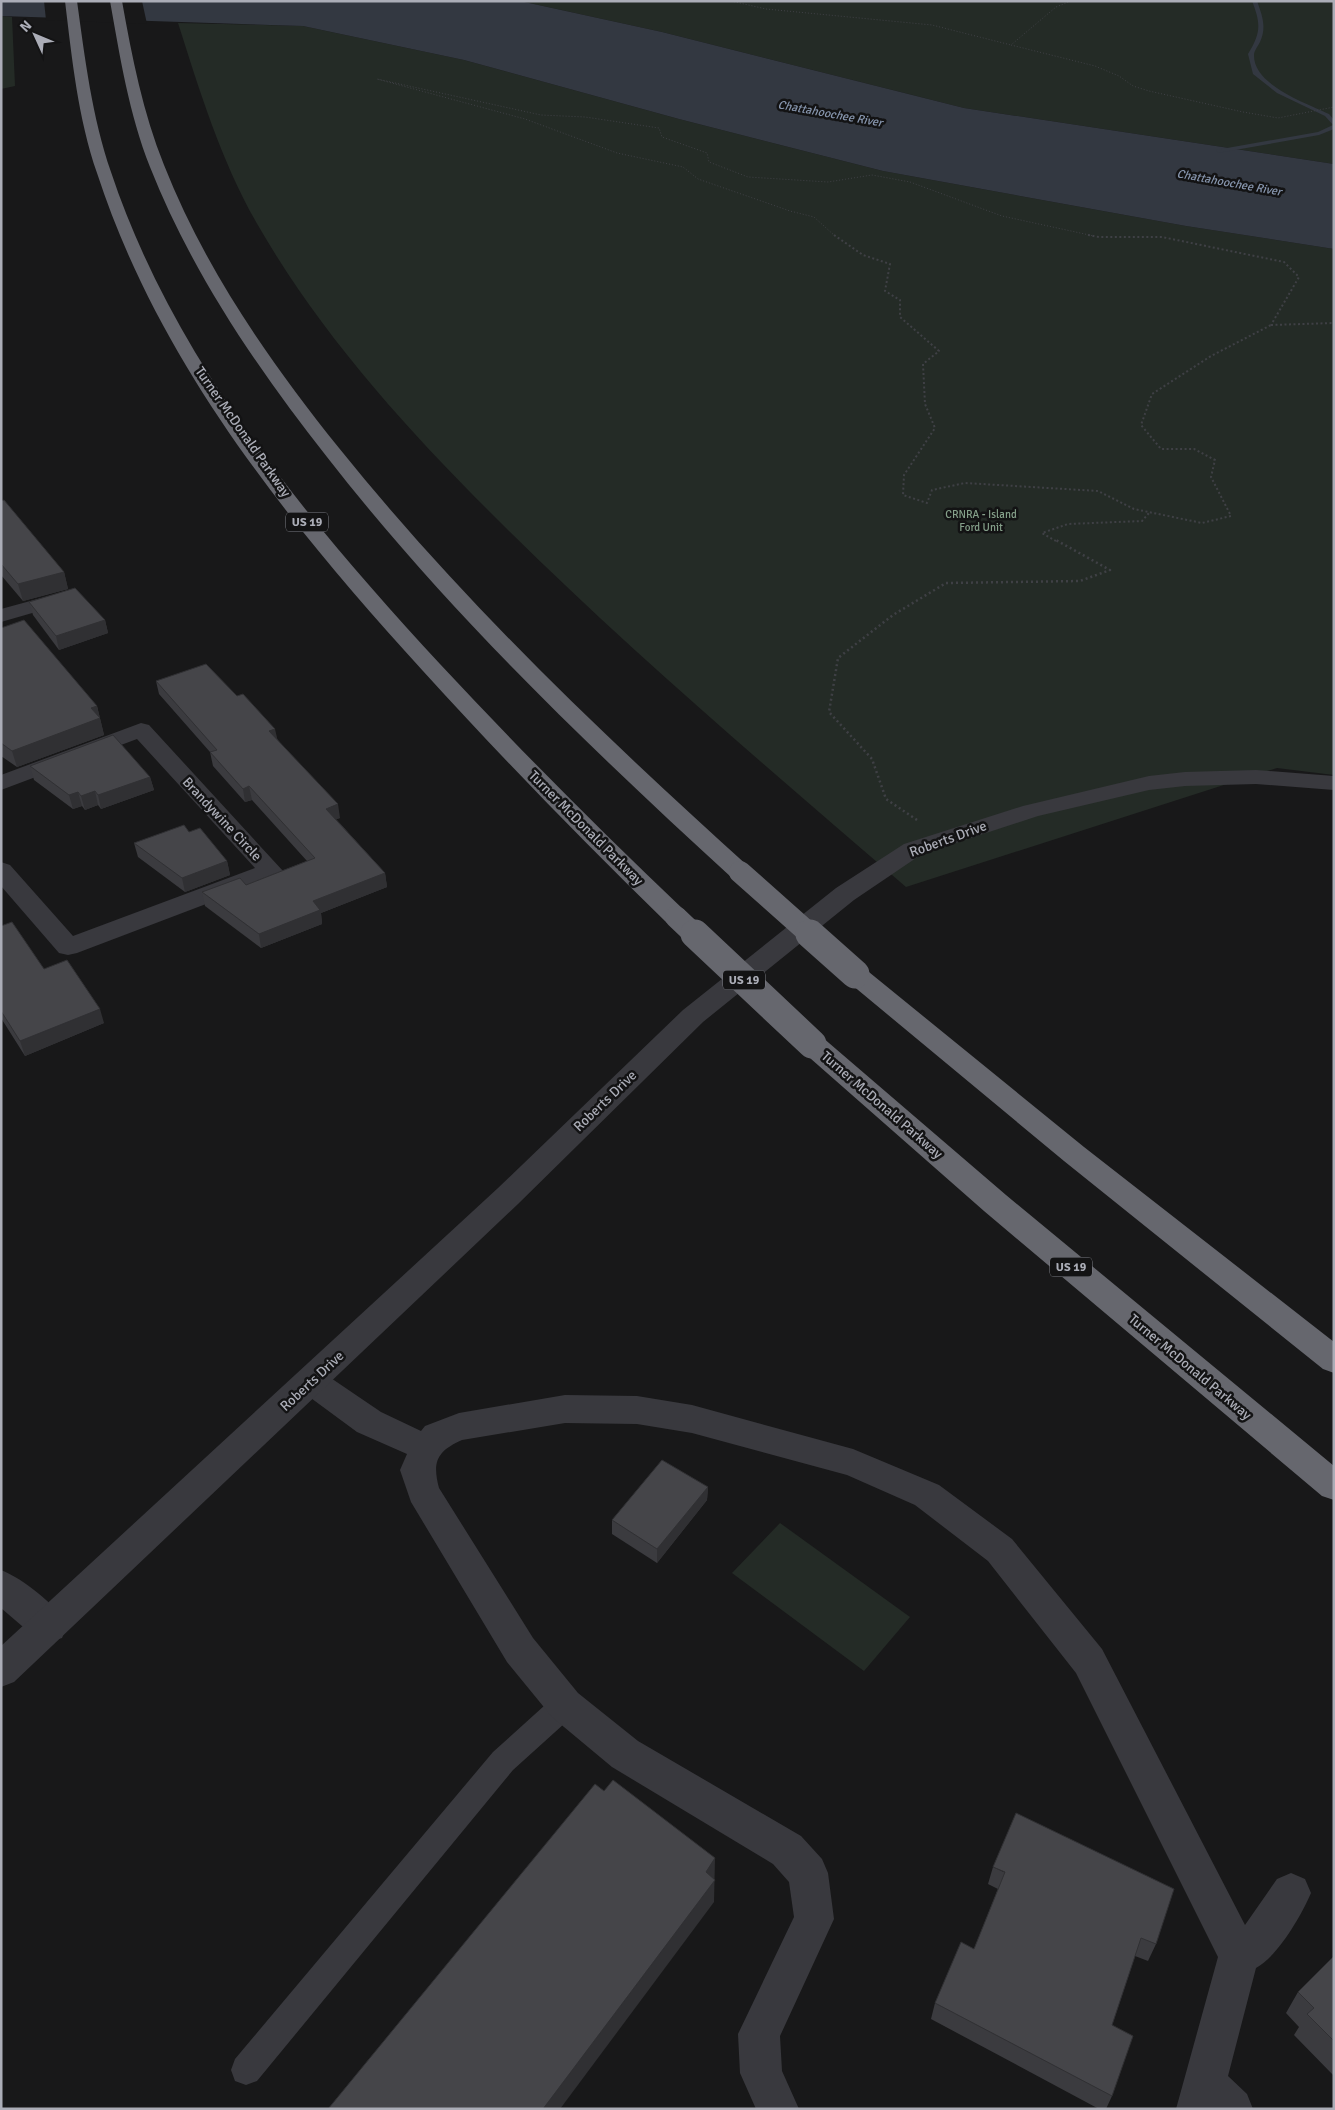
<svg xmlns="http://www.w3.org/2000/svg" width="1335" height="2110" viewBox="0 0 1335 2110" font-family="Signika,sans-serif">
<style>
.green{fill:#242b26}
.water{fill:#333841}
.pier{fill:#181819}
.lines{fill:none;stroke-linecap:round;stroke-linejoin:round}
.stream{fill:#333841;fill-rule:evenodd}
.path-far2{stroke:#3f4045;stroke-width:1;stroke-dasharray:1 2;stroke-linecap:butt}
.path-far1{stroke:#3f4045;stroke-width:2;stroke-dasharray:2 2.5;stroke-linecap:butt}
.path{stroke:#3f4045;stroke-width:2.5;stroke-dasharray:2 3;stroke-linecap:butt}
.service{fill:#39393e;fill-rule:evenodd}
.minor{fill:#39393e;fill-rule:evenodd}
.tertiary{fill:#39393e;fill-rule:evenodd}
.motorway{fill:#66676e;fill-rule:evenodd}
.motorway-bridge-far1{stroke:#66676e;stroke-width:22}
.motorway-bridge{stroke:#66676e;stroke-width:29}
.wall{fill:#3b3b3f}
.shaded-wall{fill:#303033}
.building{fill:#454549;stroke:#303033}
.labels{text-anchor:middle;dominant-baseline:central;stroke-width:5;stroke-linejoin:round;paint-order:stroke}
.far-park-label{font-size:11px;fill:#85a08a;stroke:#131314}
.far-water-label{font-size:12px;font-style:italic;fill:#8796ae;stroke:#131314}
.shield{fill:#131314;stroke:#7d7f86;stroke-width:1}
.shield-label{font-size:12px;font-weight:bold;fill:#abadb7}
.street-label{font-size:14px;fill:#abadb7;stroke:#131314}
</style>
<rect width="100%" height="100%" fill="#181819"/>
<!-- green -->
<g class="green">
<path d="M520,1H1334V164L964,108L662,32Z"/>
<path d="M1,16L12,17L15,86L1,89Z"/>
<path d="M178,23L303,26L464,60L679,119L883,171L1186,226L1334,249V775L1277,768L906,887C769,769 631,652 503,525C412,435 323,338 259,227C222,164 200,92 178,23Z"/>
<path d="M780,1523L910,1617L864,1671L732,1573Z"/>
</g>
<!-- water -->
<path class="water" d="M1,1H520L662,32L964,108L1334,164V249L1186,226L883,171L679,119L464,60L303,26L1,16Z"/>
<!-- pier -->
<path class="pier" d="M44,1H142L147,24L46,20Z"/>
<g class="lines">
<!-- stream -->
<path class="stream" d="M1252,1H1257C1262,15 1267,27 1260,42C1258,46 1254,51 1254,55C1253,85 1306,103 1329,114L1334,120V129L1319,135L1218,153L1216,150L1318,132L1333,125L1325,116L1277,93L1253,74L1248,54C1261,33 1261,24 1252,1Z"/>
<!-- path-far2 -->
<g class="path-far2">
<path d="M731,1L766,9L932,25L1011,45"/>
<path d="M1071,1L1056,7L1011,45L1095,66L1119,76L1133,86L1149,91L1243,112L1278,118L1334,107"/>
<path d="M1334,83V86"/>
<path d="M835,236L814,217L790,211L698,179L683,167L617,153L525,119L377,79L541,115L585,117L659,128L662,137L707,153L709,162L748,177L828,182L872,175L910,182L1002,216L1094,236"/>
</g>
<!-- path-far1 -->
<g class="path-far1">
<path d="M834,235L863,255L890,264L885,291L900,300V317L939,351L923,364L925,404L935,428L904,475L903,495L927,503L932,490L965,483L1098,491L1134,509L1202,523L1231,516L1211,477L1215,460L1194,449H1161L1141,425L1152,394L1211,356L1271,325"/>
<path d="M1088,235L1099,237H1162L1284,262L1299,277L1271,325"/>
<path d="M1271,325L1334,323"/>
<path d="M1056,541L1042,533L1068,524L1142,521L1149,513"/>
</g>
<!-- path -->
<path class="path" d="M917,820L886,799L872,759L829,712L838,658L893,615L946,583L1080,581L1110,570L1054,539"/>
<!-- service -->
<path class="service" d="M565,1692L575,1696L579,1705L575,1714L513,1770L257,2081L246,2085L235,2081L231,2070L235,2059L493,1752L555,1696Z"/>
<!-- minor -->
<g class="minor">
<path d="M67,591L74,593L77,597L74,601L1,622V609Z"/>
<path d="M141,723L149,725L283,871L280,876L77,953L68,955L59,953L1,886V862L10,865L73,936L255,868L137,739L1,790V775Z"/>
<path d="M311,1368L322,1372L381,1412L421,1431L425,1426L459,1413L565,1395L637,1396L692,1405L853,1449L939,1485L1012,1539L1102,1649L1245,1925L1277,1879L1291,1873L1305,1879L1311,1893C1301,1916 1278,1956 1256,1968L1228,2076L1247,2094L1253,2109H1176L1218,1957L1076,1673L988,1561L915,1505L847,1475L692,1433L637,1424L565,1423L462,1440C437,1451 432,1462 439,1488L533,1638L578,1693L638,1741L801,1836L822,1859L828,1873L834,1919L780,2036L782,2071L799,2109H756L740,2073L738,2034L794,1917L789,1882L773,1864L612,1767L552,1717L507,1662L411,1502L400,1470L407,1454L357,1432L300,1390L295,1381L300,1372Z"/>
<path d="M1,1570C22,1578 58,1606 67,1626L62,1638L49,1642L36,1638L1,1608Z"/>
</g>
<!-- tertiary -->
<path class="tertiary" d="M1256,770L1334,776V790L1256,784L1185,786L1149,790L1038,816L922,854L854,900L703,1022L518,1204L14,1682L1,1687V1646L498,1188L683,1010L836,888L904,844L1023,806L1149,776L1185,772Z"/>
<!-- motorway -->
<g class="motorway">
<path d="M65,1H77C85,59 92,117 111,172C174,361 307,520 440,664C519,749 601,831 685,911L689,917L685,923L676,925L667,923C583,841 502,758 423,671C290,525 159,364 97,173C78,118 72,59 65,1Z"/>
<path d="M110,1H122C132,57 143,113 164,165C205,269 270,362 339,448C462,601 604,736 749,867L752,872L749,877L740,880L731,877C588,746 447,611 327,457C257,368 192,273 150,167C129,114 120,57 110,1Z"/>
<path d="M855,965L864,968L1084,1147L1334,1342V1373L1323,1369L1064,1161L846,980L842,974L846,968Z"/>
<path d="M812,1035L822,1037L1006,1195L1334,1466V1500L1322,1496L984,1211L802,1051L798,1044L802,1037Z"/>
</g>
<!-- motorway-bridge-far1 -->
<g class="motorway-bridge-far1">
<path d="M740,872L812,936"/>
<path d="M676,917L696,936"/>
</g>
<!-- motorway-bridge -->
<g class="motorway-bridge">
<path d="M695,934L812,1044"/>
<path d="M810,934L855,974"/>
</g>
</g>
<!-- wall -->
<g class="wall">
<path d="M1,501L64,572L68,589L23,601L1,575Z"/>
<path d="M29,602L105,620L108,633L59,650L33,615Z"/>
<path d="M1,628L97,706L104,735L17,767L1,756Z"/>
<path d="M156,681L277,739L340,818L336,819L385,873L387,887L321,913L322,924L261,948L205,906L202,892L246,885L307,861L252,800L245,802L213,766L210,752L159,694Z"/>
<path d="M30,766L150,777L154,790L101,809L98,805L85,810L82,806L73,809L34,780Z"/>
<path d="M189,832L227,861L230,875L185,892L138,857L134,843Z"/>
<path d="M1,926L44,969L104,1023L25,1056L1,1018Z"/>
<path d="M708,1487L707,1500L657,1563L612,1534V1520Z"/>
<path d="M993,1867L1156,1944L1148,1961L1135,1956L1112,2025V2096L1106,2109H1099L931,2019L935,2003L974,1949L998,1889L988,1884Z"/>
<path d="M1334,1956V2076L1294,2035L1299,2027L1286,2013L1298,1992Z"/>
</g>
<!-- shaded-wall -->
<g class="shaded-wall">
<path d="M64,572L68,589L23,601L18,584Z"/>
<path d="M105,620L108,633L59,650L56,636Z"/>
<path d="M97,706L104,735L17,767L12,751L91,708Z"/>
<path d="M275,729L278,742L269,731Z"/>
<path d="M150,777L154,790L101,809L98,795Z"/>
<path d="M249,786L252,800L245,802L243,789Z"/>
<path d="M95,791L98,805L85,810L81,796Z"/>
<path d="M78,792L82,806L73,809L69,795Z"/>
<path d="M338,804L340,818L329,822L326,809Z"/>
<path d="M227,861L230,875L185,892L182,878Z"/>
<path d="M385,873L387,887L321,913L322,924L261,948L259,934L313,901Z"/>
<path d="M100,1009L104,1023L25,1056L20,1041Z"/>
<path d="M708,1487L707,1500L657,1563V1549Z"/>
<path d="M715,1858L714,1902L560,2109H543Z"/>
</g>
<!-- building -->
<g class="building">
<path d="M4,500L64,572L18,584L1,564V501Z"/>
<path d="M75,588L105,620L56,636L29,602Z"/>
<path d="M24,620L97,706L91,708L100,718L12,751L1,743V628Z"/>
<path d="M206,664L237,696L243,694L275,729L269,731L338,804L326,809L385,873L313,901L320,910L259,934L202,892L240,878L246,885L315,858L249,786L243,789L210,752L217,750L156,681Z"/>
<path d="M113,735L150,777L98,795L95,791L81,796L78,792L69,795L30,766Z"/>
<path d="M184,825L189,832L200,828L227,861L182,878L134,843Z"/>
<path d="M12,922L44,969L67,960L100,1009L20,1041L1,1011V926Z"/>
<path d="M662,1460L708,1487L657,1549L612,1520Z"/>
<path d="M613,1780L715,1858L706,1872L715,1880L543,2109H328L595,1784L604,1791Z"/>
<path d="M1016,1813L1174,1889L1156,1944L1141,1938L1112,2025L1133,2036L1112,2096L935,2003L961,1942L974,1949L1005,1872L993,1867Z"/>
<path d="M1334,1956V2041L1307,2014L1314,2008L1298,1992Z"/>
</g>
<g class="labels">
<!-- far-park labels -->
<g class="far-park-label">
<text x="981" y="514">CRNRA - Island<tspan x="981" dy="13">Ford Unit</tspan></text>
</g>
<!-- far-water labels -->
<g class="far-water-label">
<text transform="translate(830 114) rotate(10)">Chattahoochee River</text>
<text transform="translate(1229 183) rotate(10)">Chattahoochee River</text>
</g>
<!-- shield labels -->
<g class="shield">
<rect x="286" y="512.5" width="42" height="19" rx="4"/>
<rect x="723" y="970.5" width="42" height="19" rx="4"/>
<rect x="1050" y="1257.5" width="42" height="19" rx="4"/>
</g>
<g class="shield-label">
<text x="307" y="522">US 19</text>
<text x="744" y="980">US 19</text>
<text x="1071" y="1267">US 19</text>
</g>
<!-- street labels -->
<g class="street-label">
<text transform="translate(243 432) rotate(55)">Turner McDonald Parkway</text>
<text transform="translate(222 819) rotate(47)">Brandywine Circle</text>
<text transform="translate(586 828) rotate(45)">Turner McDonald Parkway</text>
<text transform="translate(948 839) rotate(-20)">Roberts Drive</text>
<text transform="translate(605 1101) rotate(-44)">Roberts Drive</text>
<text transform="translate(882 1105) rotate(41)">Turner McDonald Parkway</text>
<text transform="translate(1190 1367) rotate(40)">Turner McDonald Parkway</text>
<text transform="translate(312 1381) rotate(-43)">Roberts Drive</text>
</g>
</g>
<!-- border -->
<rect width="1335" height="2110" fill="none" stroke="#abadb7" stroke-width="5"/>
<!-- north arrow -->
<g transform="translate(35 35) rotate(314)" stroke="#131314" stroke-width="4" paint-order="stroke">
<path d="M0-4L9 19L0 12L-9 19Z" fill="#abadb7"/>
<text y="-8" font-size="14" font-weight="bold" text-anchor="middle" fill="#abadb7">N</text>
</g>
</svg>
